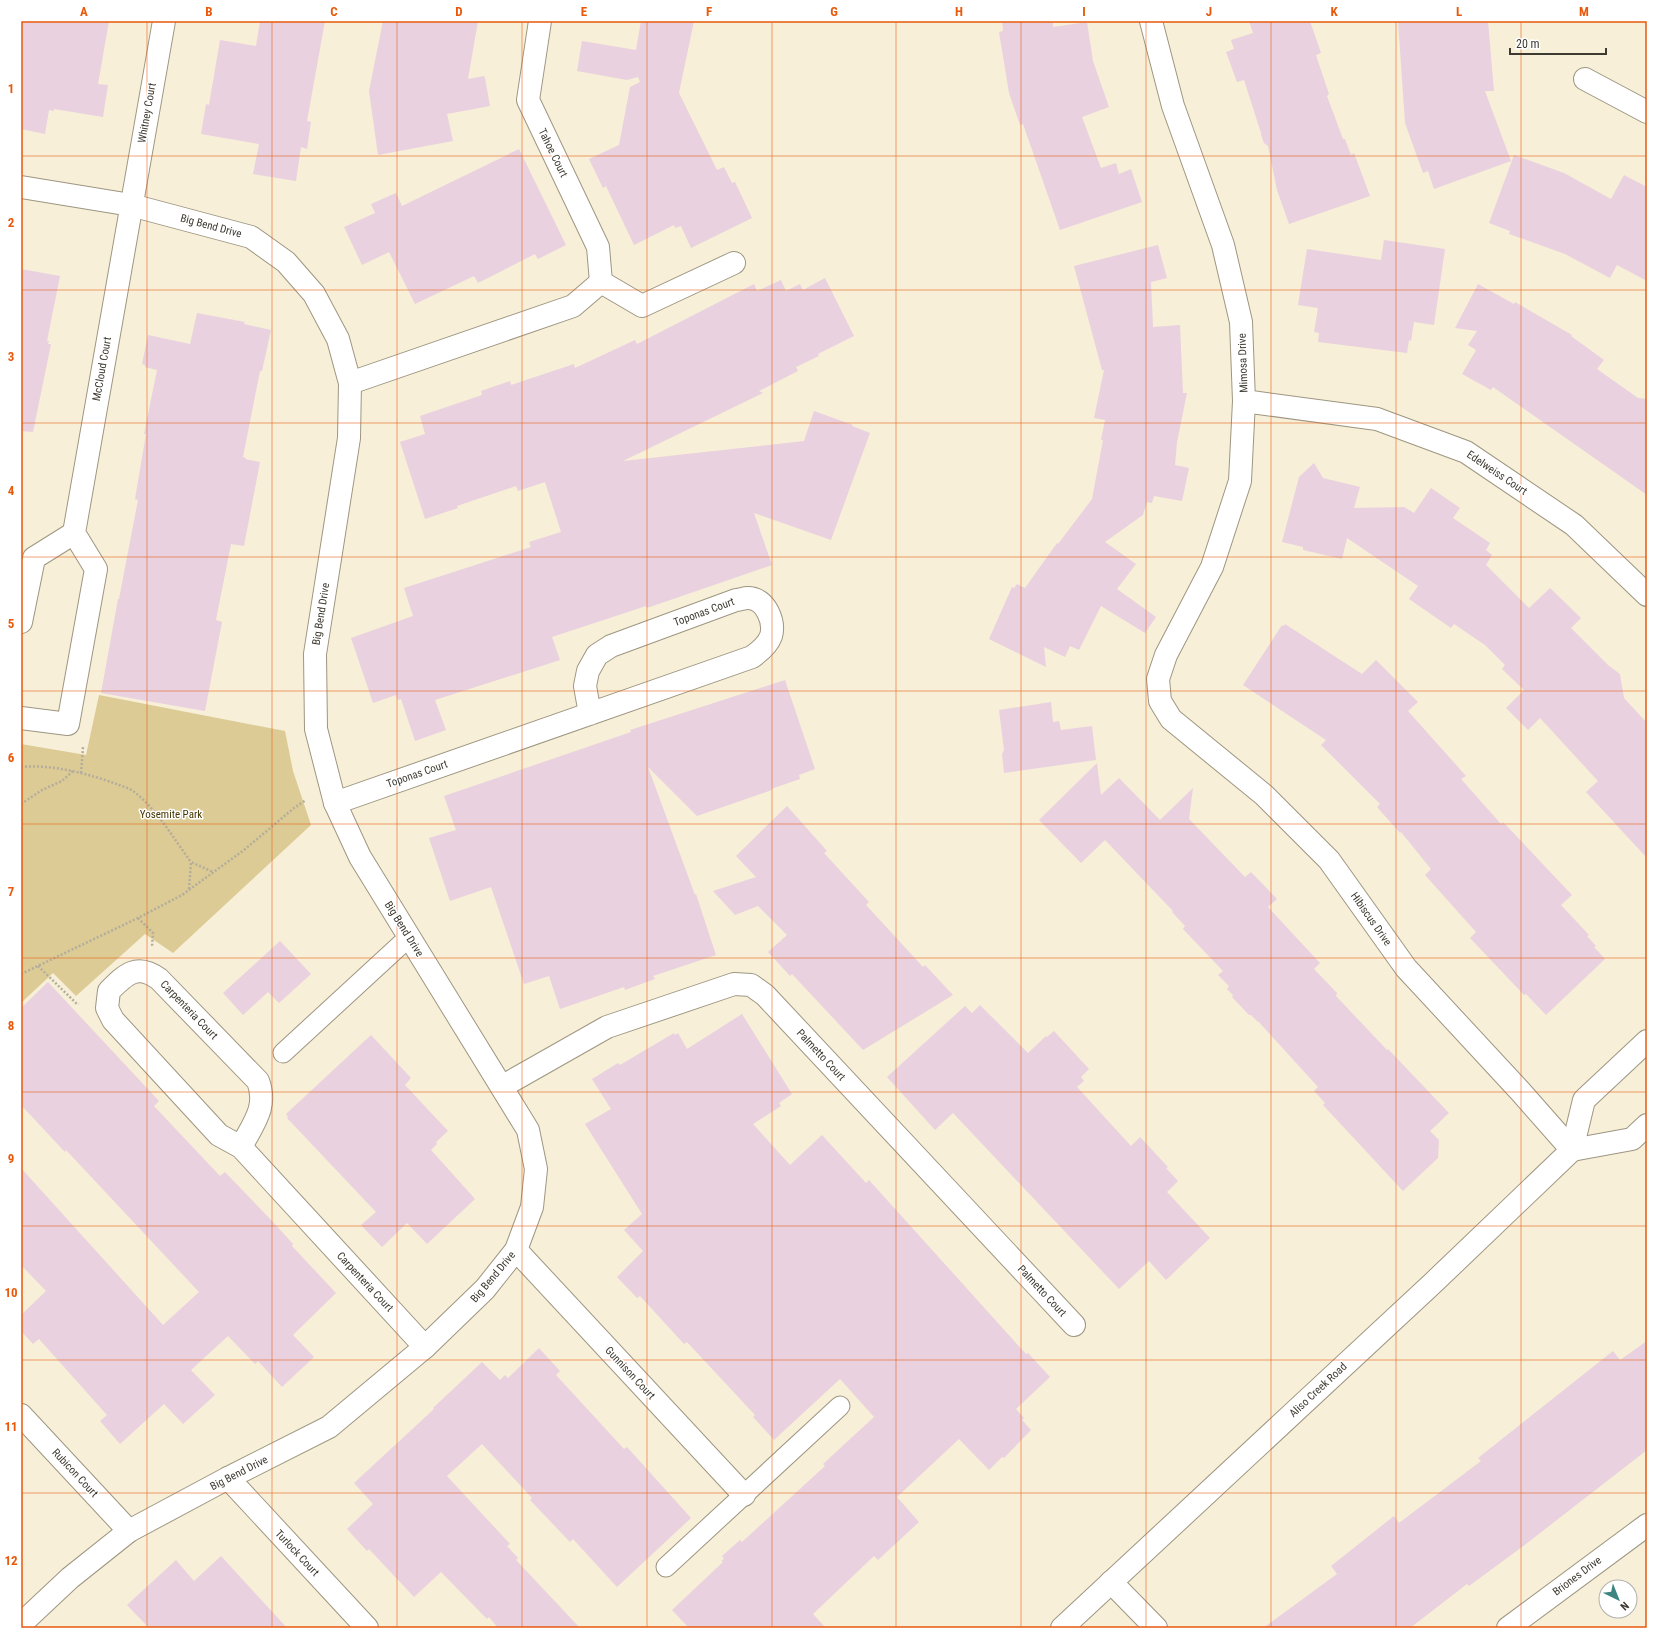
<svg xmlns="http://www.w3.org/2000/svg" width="1668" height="1649" viewBox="0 0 1668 1649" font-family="'Roboto Condensed',sans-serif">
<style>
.park{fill:#ddcb95}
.building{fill:#e9d1df}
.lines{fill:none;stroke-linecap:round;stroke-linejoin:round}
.lane-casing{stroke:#9e9681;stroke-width:21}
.street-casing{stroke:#9e9681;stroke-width:24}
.primary-casing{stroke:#9e9681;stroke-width:24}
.path{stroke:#b3ad9b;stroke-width:2.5;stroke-dasharray:2 2;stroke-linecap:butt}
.lane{stroke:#fff;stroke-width:19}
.street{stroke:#fff;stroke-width:22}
.primary{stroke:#fff;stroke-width:22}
.grid{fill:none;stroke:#e8590c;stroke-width:1;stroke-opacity:0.55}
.labels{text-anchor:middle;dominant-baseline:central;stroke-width:3;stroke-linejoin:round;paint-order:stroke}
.street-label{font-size:11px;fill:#3d3a31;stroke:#fff}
.park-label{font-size:11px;fill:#453602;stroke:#fff}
.neatline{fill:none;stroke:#e8590c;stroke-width:1.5}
.grid-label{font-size:13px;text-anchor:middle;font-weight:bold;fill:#e8590c}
</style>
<rect width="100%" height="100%" fill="#f7efd8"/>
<!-- park -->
<path class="park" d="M99,695L285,731L293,771L311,825L173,953L145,934L76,996L53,973L21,1003V744L86,755Z"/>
<!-- building -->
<g class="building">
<path d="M21,21H109L98,84L108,85L103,117L54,109V111L49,110L45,134L21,129Z"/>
<path d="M260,21H325L307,121L311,122L307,149L301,147L296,181L253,174L259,144L201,134L206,104L209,105L220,40L256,46Z"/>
<path d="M383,21H478L468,79L484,76L485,78L490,106L447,114L453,141L378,155L369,91Z"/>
<path d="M641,21H694L679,93L717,170L724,167L732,183L735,182L752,218L691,248L681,226L675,228L674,225L634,245L606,186L603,188L589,159L619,145L630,87L640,82L638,77L627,80L577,71L582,41L636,50Z"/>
<path d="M1002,21H1053V27L1087,22L1093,61L1109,107L1082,117L1101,168L1116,163L1119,174L1131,169L1142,202L1060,230L1023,124L1020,125L1009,93L999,32L1003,31Z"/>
<path d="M1249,21H1310L1321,53L1316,55L1329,94L1327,96L1343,139H1345L1351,155L1354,153L1370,196L1289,224L1277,190L1268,146L1264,143L1261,135V133L1244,80L1237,82L1226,52L1234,49L1231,40L1253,33Z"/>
<path d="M1398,21H1488L1494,91H1485L1511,161L1434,189L1428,171L1423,173L1405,123Z"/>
<path d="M519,149L566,245L538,259L535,254L478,283L474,276L415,304L389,252L362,265L344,227L375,213L371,204L396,193L402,206Z"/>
<path d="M1514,155L1564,173L1611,199L1624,175L1647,187V281L1617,265L1610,278L1565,254L1509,234L1510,231L1489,223Z"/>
<path d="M1384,240L1445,249L1434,325L1414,322L1411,341L1409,340L1407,353L1318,342L1319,333L1314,332L1318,308L1298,305L1307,249L1381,260Z"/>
<path d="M1158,245L1167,278L1151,282L1153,327L1180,325L1183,393H1187L1177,442L1175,465L1189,468L1182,501L1154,496L1152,503L1147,502L1143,515L1105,542L1136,564L1117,589L1156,617L1145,633L1101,606L1079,650L1070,646L1065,657L1044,647L1046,667L989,639L1012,587L1014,588L1017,584L1025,588L1057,543L1058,544L1092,499L1103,440H1101L1105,420L1094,418L1104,370H1102L1074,266Z"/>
<path d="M21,269L60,276L47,341H49L48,344H51L33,432L21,431Z"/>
<path d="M825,278L854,336L818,354L819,356L796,367L798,371L759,391L763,393L623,461L804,441L814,411L853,425L852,426L870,433L831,540L754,513L772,565L647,608L646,606L552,637L560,660L435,700L446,730L415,741L401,699L398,700L396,695L373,703L351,638L413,616L404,588L531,547L529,542L561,532L545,482L518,491L516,486L457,506L458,508L425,519L400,442L425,434L420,416L482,395L481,391L510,381L511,385L574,364L575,368L635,340L637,344L754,284L757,291L781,280L786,291L800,284L803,290Z"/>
<path d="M1478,284L1514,304L1515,302L1572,335L1571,336L1604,360L1597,369L1638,398L1647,399V495L1493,387L1491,390L1462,374L1476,350L1468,345L1477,331L1455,328Z"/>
<path d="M197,313L245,322L244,324L271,330L262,371H260L243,457L246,458L245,459L260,462L244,546L231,544L216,620L222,622L205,711L101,693L118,599H119L138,500L135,499L146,434H144L157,370L145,367V365L142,364L148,335L190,344Z"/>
<path d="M1314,463L1323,478L1360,487L1354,508L1404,507L1414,513L1431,488L1460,508L1453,518L1490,543L1486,550L1492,555L1486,565L1529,608L1550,588L1581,618L1571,628L1608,665L1620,674L1624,698L1647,723V858L1586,792L1598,781L1540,718L1528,730L1506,708L1524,690L1502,669L1505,665L1485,645L1454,624L1451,628L1409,599L1418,586L1347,538L1342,559L1303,550V547L1282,542L1299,477Z"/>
<path d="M1285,624L1362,674L1376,660L1418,702L1408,711L1466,776L1461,779L1501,824L1503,822L1572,895L1561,905L1589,935L1587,936L1596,946L1594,947L1605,959L1546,1015L1526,994L1524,995L1470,938L1476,932L1425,875L1431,869L1401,832L1400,833L1377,807L1380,804L1321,745L1326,740L1243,685L1282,625L1284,626Z"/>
<path d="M785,680L815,769L799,775L800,779L771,789L772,790L697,816L648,767L695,895L696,894L716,955L653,976L655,979L625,990L624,987L560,1009L549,976L524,984L491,887L450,901L429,838L456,830L444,796L631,732L630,730Z"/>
<path d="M1051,702L1053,722L1059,721L1061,730L1092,726L1096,760L1004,773L1002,754L1004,750L999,710Z"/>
<path d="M1097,763L1101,795L1119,778L1160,820L1193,788L1189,819L1245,877L1251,872L1277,899L1268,907L1320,963L1314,969L1337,993L1336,996L1387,1050L1388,1049L1449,1113L1430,1131L1439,1140L1438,1158L1405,1189L1403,1191L1323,1105L1325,1103L1314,1091L1318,1087L1258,1021V1022L1251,1015H1249L1232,997L1233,995L1227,989L1229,986L1218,975L1223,971L1183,929L1185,926L1172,912L1173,911L1105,840L1081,863L1039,820Z"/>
<path d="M787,806L827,851L824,853L869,902L866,905L923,967L925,965L953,995L863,1050L792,974L790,976L768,952L787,935L758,906L735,915L713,891L756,877L736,856Z"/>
<path d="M280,941L311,974L279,1003L268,992L243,1015L223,993Z"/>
<path d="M48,982L159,1101L154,1106L220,1176L225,1172L273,1222L293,1244L292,1246L336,1293L293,1335L314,1357L282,1387L258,1361L255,1364L228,1336L191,1370L215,1395L183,1424L164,1404L120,1444L100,1421L107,1415L39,1339L33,1344L21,1331V1315L46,1291L21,1265V1168L163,1325L199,1292L66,1150L65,1152L21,1105V1008Z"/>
<path d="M980,1005L1028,1053L1046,1036L1047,1037L1054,1031L1089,1069L1081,1077L1084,1081L1077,1087L1131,1146L1140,1137L1168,1167L1166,1168L1178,1181L1167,1192L1210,1238L1166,1280L1149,1261L1119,1289L953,1113L935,1130L887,1077L965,1006L972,1013Z"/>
<path d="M742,1014L792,1094L779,1103L781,1106L753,1124L790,1165L822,1135L866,1183L869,1180L1026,1354L1028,1353L1050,1377L1016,1409L1024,1418L1022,1420L1031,1430L1004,1458L1002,1457L989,1470L959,1439L897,1497L919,1522L878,1560L874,1556L813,1614L826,1628H689L672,1610L723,1562L721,1561L724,1559L722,1556L740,1540L742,1542L825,1466L823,1464L874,1417L840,1379L774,1440L753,1417L755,1415L687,1342L684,1344L640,1296L637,1298L617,1277L643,1251L624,1230L642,1214L585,1124L611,1109L592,1079L618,1063L620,1065L674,1033L675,1035L678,1033L687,1049Z"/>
<path d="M371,1035L411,1078L405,1085L448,1131L436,1142L437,1144L431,1150L475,1199L427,1244L407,1223L382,1247L361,1225L376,1212L287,1118L288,1117L286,1114Z"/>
<path d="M1647,1341V1450L1522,1547L1469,1586L1467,1584L1410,1628H1263L1337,1574L1331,1566L1394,1516L1399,1523L1481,1461L1478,1458L1613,1351L1620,1360Z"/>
<path d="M539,1348L560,1371L556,1375L624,1449L627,1447L691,1518L617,1587L573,1539L570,1542L530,1500L532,1498L482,1444L447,1476L510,1544L507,1546L518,1558L516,1560L580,1628H498L489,1617L487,1619L441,1572L414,1597L369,1549L367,1551L347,1529L373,1504L354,1483L434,1409L433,1408L482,1362L500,1380L505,1375L508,1378Z"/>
<path d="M221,1556L287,1628H149L127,1605L176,1560L194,1581Z"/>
</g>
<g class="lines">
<defs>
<g id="lane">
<path d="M283,1053L409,937"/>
<path d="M666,1567L840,1406"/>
</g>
<g id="street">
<path d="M540,21L528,100L598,247L601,282"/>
<path d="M1151,21L1173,106L1223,245L1241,322L1244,401L1240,481L1212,567L1166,655L1158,679L1160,701L1171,719L1264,795L1329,860L1406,968L1520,1091L1572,1150"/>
<path d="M1585,79L1647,112"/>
<path d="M21,187L131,205L251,237L286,262L314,294L338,339L350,383L349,438L315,654L316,729L335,803L360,857L528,1130L536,1169L532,1207L516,1250L485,1289L425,1347L329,1427L228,1478L129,1531L70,1578L21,1624"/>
<path d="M350,383L573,306L601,282L642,306L734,263"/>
<path d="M1244,401L1377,419L1466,452L1574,525L1647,595"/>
<path d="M21,622L34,558L74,533"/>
<path d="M21,718L68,724L96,569L74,533L164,21"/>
<path d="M335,803L752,657C759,652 768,645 771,636C775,622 766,598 748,598C744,598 739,600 736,600L611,646L597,655L588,671L585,686L590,714"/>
<path d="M503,1086L607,1027L734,984L751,985L765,995L1074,1325"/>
<path d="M241,1147C253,1124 268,1107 258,1081L159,979C137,963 126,974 109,991L107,1008L113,1020L219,1135L241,1147L425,1347"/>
<path d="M516,1250L744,1495"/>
<path d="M21,1415L129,1531"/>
<path d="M228,1478L367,1628"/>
<path d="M1111,1582L1156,1628"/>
<path d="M1508,1628L1647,1525"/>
</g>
<g id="primary">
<path d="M1572,1150L1632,1139L1647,1125"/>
<path d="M1062,1628L1433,1283L1572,1150L1584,1100L1647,1041"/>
</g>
</defs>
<!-- lane casing -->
<use href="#lane" class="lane-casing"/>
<!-- street casing -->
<use href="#street" class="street-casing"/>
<!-- primary casing -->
<use href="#primary" class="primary-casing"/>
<!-- path -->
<g class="path">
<path d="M21,767C52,764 90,774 119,785C124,787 129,788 133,791C156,808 174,839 191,862"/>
<path d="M81,773L83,747"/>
<path d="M21,804L42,790L62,781L73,771"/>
<path d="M189,889L191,862L213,872"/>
<path d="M138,918L153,933L152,946"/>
<path d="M38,966L76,1003L79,1004"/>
<path d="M21,974L138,918L182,895L244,850L294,808L306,800"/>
</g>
<!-- lane -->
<use href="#lane" class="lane"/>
<!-- street -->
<use href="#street" class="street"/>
<!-- primary -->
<use href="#primary" class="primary"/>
</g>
<!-- grid -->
<path class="grid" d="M147,21V1628M272,21V1628M397,21V1628M522,21V1628M647,21V1628M772,21V1628M896,21V1628M1021,21V1628M1146,21V1628M1271,21V1628M1396,21V1628M1521,21V1628M21,156H1647M21,290H1647M21,423H1647M21,557H1647M21,691H1647M21,824H1647M21,958H1647M21,1092H1647M21,1226H1647M21,1360H1647M21,1493H1647"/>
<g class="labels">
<!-- street labels -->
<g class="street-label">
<text transform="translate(147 113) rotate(-80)">Whitney Court</text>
<text transform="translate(553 153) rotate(64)">Tahoe Court</text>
<text transform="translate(211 226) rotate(15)">Big Bend Drive</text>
<text transform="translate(1243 363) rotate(-92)">Mimosa Drive</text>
<text transform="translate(102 369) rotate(-80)">McCloud Court</text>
<text transform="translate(1497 473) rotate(34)">Edelweiss Court</text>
<text transform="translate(704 612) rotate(-20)">Toponas Court</text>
<text transform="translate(321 614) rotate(-81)">Big Bend Drive</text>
<text transform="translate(417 774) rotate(-19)">Toponas Court</text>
<text transform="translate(1371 919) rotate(55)">Hibiscus Drive</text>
<text transform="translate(404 929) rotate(58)">Big Bend Drive</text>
<text transform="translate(189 1010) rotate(46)">Carpenteria Court</text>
<text transform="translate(821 1055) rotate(47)">Palmetto Court</text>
<text transform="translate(493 1277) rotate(-50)">Big Bend Drive</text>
<text transform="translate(365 1282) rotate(47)">Carpenteria Court</text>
<text transform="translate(1042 1291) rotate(47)">Palmetto Court</text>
<text transform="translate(630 1373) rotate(47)">Gunnison Court</text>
<text transform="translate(1318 1390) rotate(-43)">Aliso Creek Road</text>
<text transform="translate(75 1473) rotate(47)">Rubicon Court</text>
<text transform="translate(239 1473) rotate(-27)">Big Bend Drive</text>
<text transform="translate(297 1553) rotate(47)">Turlock Court</text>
<text transform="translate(1577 1576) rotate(-37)">Briones Drive</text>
</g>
<!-- park labels -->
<g class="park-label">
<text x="171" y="814">Yosemite Park</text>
</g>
</g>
<!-- border -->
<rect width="1668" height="1649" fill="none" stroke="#ffffff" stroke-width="44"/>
<!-- north arrow -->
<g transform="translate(1618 1599) rotate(137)"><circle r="19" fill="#ffffff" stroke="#b1b0ad"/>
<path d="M0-3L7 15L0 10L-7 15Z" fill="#3d8582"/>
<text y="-6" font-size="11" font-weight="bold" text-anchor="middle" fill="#3d3a31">N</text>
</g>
<!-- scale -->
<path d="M1510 48v6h96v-6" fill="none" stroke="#3d3a31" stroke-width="2"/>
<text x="1516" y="48" font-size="12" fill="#3d3a31" stroke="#ffffff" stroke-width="3" paint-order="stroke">20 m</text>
<rect x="22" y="22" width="1624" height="1605" class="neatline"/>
<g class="grid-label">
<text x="84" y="16">A</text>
<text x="209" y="16">B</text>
<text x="334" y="16">C</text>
<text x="459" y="16">D</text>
<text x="584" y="16">E</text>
<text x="709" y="16">F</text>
<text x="834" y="16">G</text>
<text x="959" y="16">H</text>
<text x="1084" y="16">I</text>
<text x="1209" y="16">J</text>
<text x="1334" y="16">K</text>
<text x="1459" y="16">L</text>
<text x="1584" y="16">M</text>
<text x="11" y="93">1</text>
<text x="11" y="227">2</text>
<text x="11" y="361">3</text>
<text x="11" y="495">4</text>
<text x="11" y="628">5</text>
<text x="11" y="762">6</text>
<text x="11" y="896">7</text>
<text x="11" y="1030">8</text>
<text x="11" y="1163">9</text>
<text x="11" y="1297">10</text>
<text x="11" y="1431">11</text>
<text x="11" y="1565">12</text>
</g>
</svg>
